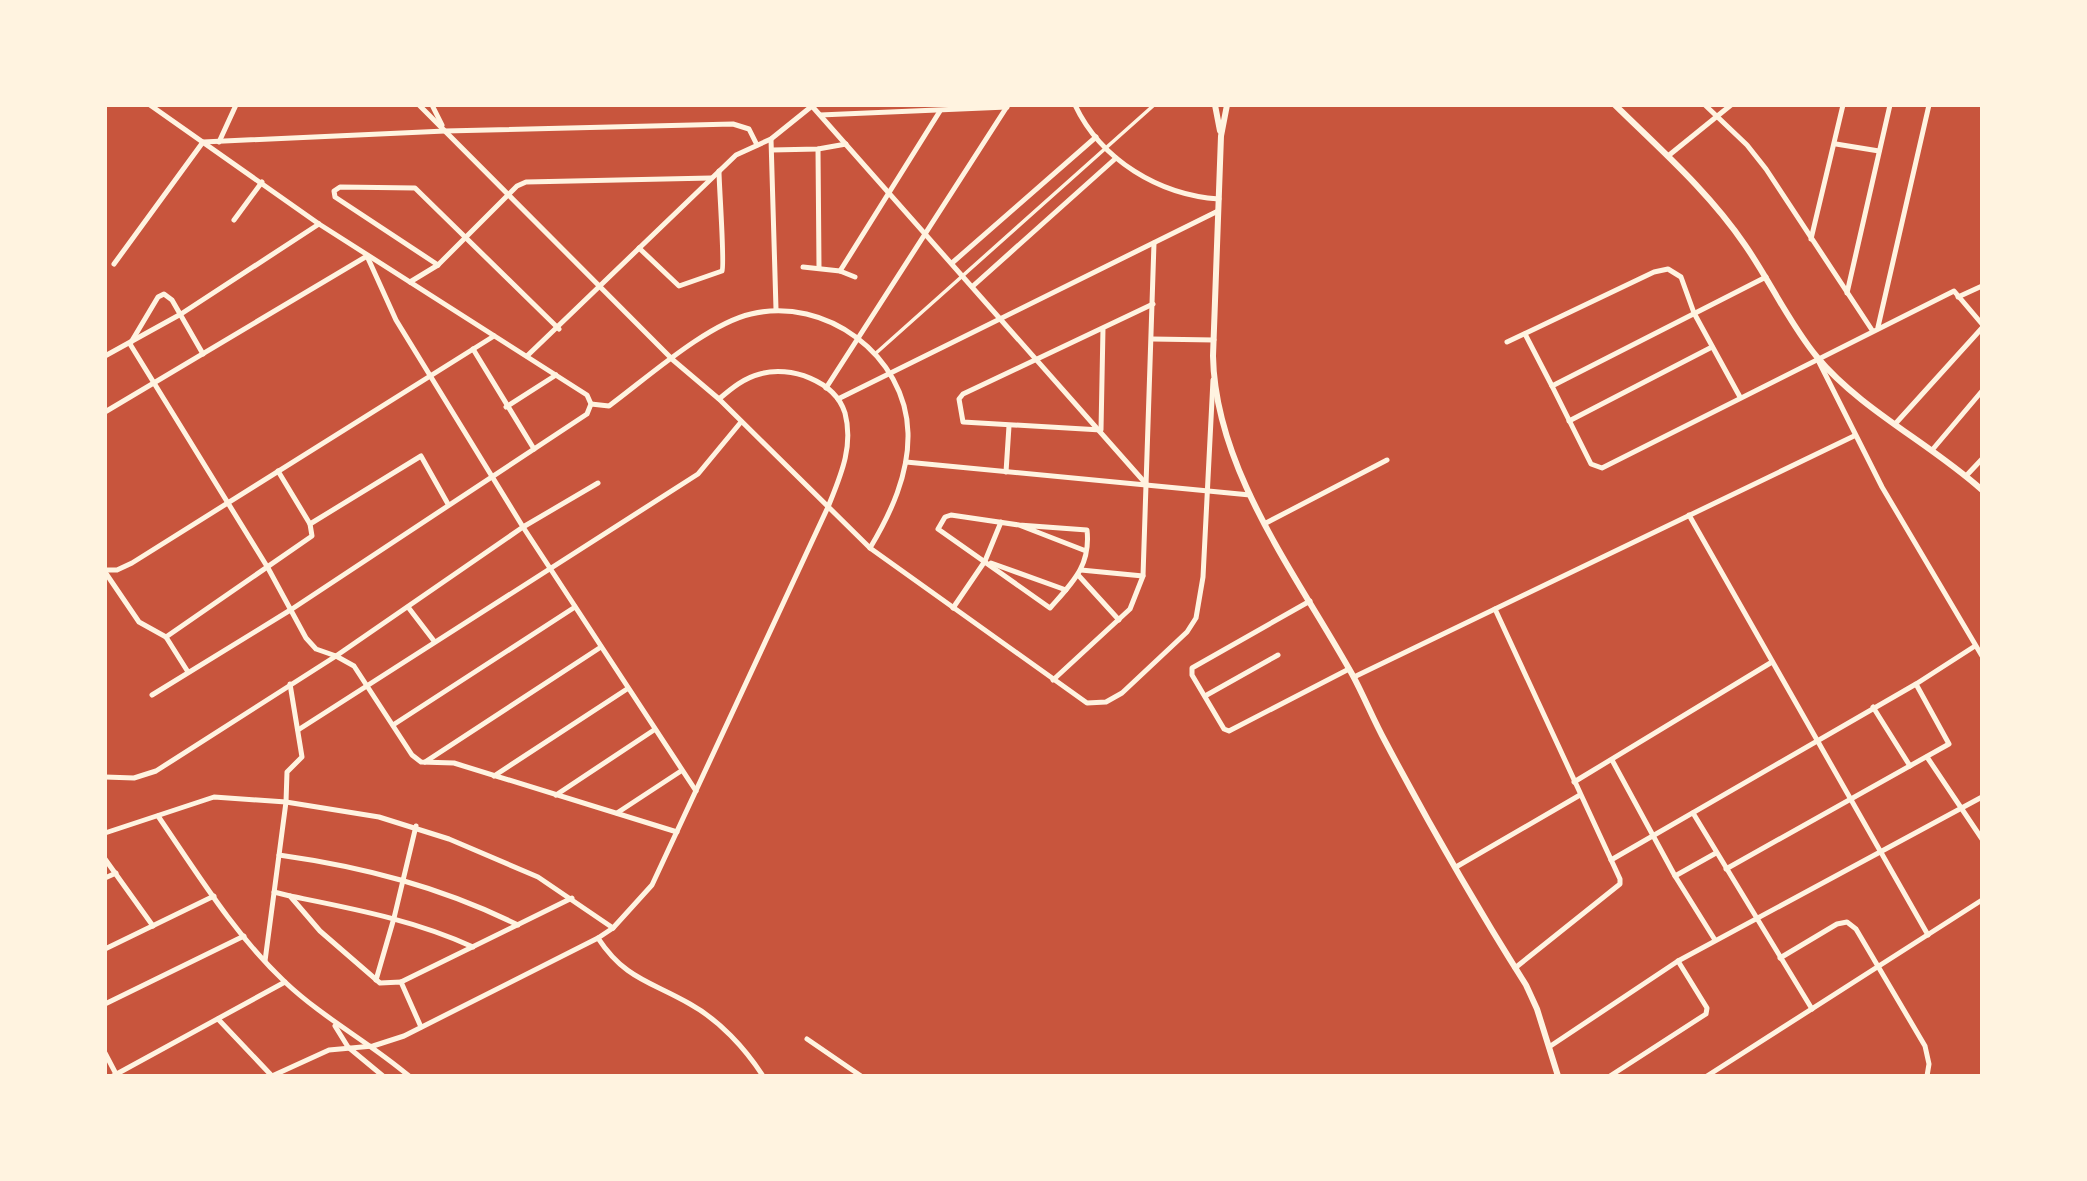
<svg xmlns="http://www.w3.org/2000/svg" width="2087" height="1181" viewBox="0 0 2087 1181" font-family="Roboto,sans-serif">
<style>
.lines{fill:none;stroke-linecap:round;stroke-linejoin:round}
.pedestrian{stroke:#fff3e0;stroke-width:3.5}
.minor{stroke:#fff3e0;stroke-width:5}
.tertiary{stroke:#fff3e0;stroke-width:6}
</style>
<rect width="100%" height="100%" fill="#c8553d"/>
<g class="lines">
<!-- pedestrian -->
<path class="pedestrian" d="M875,354L1154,105"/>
<!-- minor -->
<g class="minor">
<path d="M150,105L319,224L587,395L591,404L587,414L292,609L152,695"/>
<path d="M419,105L673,360L719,399L870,548L1087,703L1106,702L1122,693L1187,632L1196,618L1203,577L1213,380"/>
<path d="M432,105L442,125"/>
<path d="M811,105L1147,485"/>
<path d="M1075,105C1101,160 1159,195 1219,199"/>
<path d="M1705,105L1747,145L1766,169L1872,330"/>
<path d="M820,115L1007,107"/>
<path d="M771,139L776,309"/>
<path d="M219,142L236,105"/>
<path d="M1836,144L1879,151"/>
<path d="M818,149L819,267"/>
<path d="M772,150L818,149L846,144"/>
<path d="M1668,156L1731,105"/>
<path d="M234,220L262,182"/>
<path d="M1811,239L1843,105"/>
<path d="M639,248L679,286L722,271C725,266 719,186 719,171"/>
<path d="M952,263L1096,137"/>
<path d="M114,264L203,142L445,131L733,124L749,129L757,145"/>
<path d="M438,265L335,197L334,191L340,187L415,188L559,329"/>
<path d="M803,267L840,271L855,277"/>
<path d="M840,271L940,111"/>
<path d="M1766,277L1552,386L1591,464L1602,468L1954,291L1982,324"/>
<path d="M410,282L438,265L517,186L526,182L711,178"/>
<path d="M973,286L1116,158"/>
<path d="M1847,293L1890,105"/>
<path d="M1958,297L1982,286"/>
<path d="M1878,327L1929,105"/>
<path d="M1103,328L1101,430L963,422L959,399L963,394L1153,304"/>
<path d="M1525,334L1552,386"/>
<path d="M1152,339L1214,340"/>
<path d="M1507,342L1654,272L1668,269L1681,277L1694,313L1740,397"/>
<path d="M473,349L534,449"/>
<path d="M203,354L172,300L164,294L158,297L130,344L268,568L306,638L316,649L336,656L523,527L598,483"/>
<path d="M105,356L181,314L319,224"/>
<path d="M527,356L736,155L771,139L812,106"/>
<path d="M1819,362L1882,487L1982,656"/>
<path d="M826,388L1008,105"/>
<path d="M838,399L1218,211"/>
<path d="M591,404L609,406C647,378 707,324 751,314C825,296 906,355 908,433C909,474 891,513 870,548"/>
<path d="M506,407L556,375"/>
<path d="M105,412L367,256L396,320L523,527L696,791"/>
<path d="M1569,421L1712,347"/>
<path d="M1896,423L1982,328"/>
<path d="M1933,449L1982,391"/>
<path d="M906,462L1250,495"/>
<path d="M1006,472L1009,426"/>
<path d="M1966,476L1982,459"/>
<path d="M1689,515L1928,935"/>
<path d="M1266,523L1387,460"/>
<path d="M310,524L421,456L448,504"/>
<path d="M1019,525L1087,530C1091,566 1072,583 1050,608L938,529L945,517L951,515L1019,525L1086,551"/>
<path d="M991,563L1066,590"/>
<path d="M105,570H117L132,563L494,336"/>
<path d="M1081,570L1143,576"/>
<path d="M105,572L139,622L166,637L188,672"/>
<path d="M1079,576L1119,620"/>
<path d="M1310,601L1192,668V675L1224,729L1229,731L1349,669"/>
<path d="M408,607L434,641"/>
<path d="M953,608L985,561L1001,522"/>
<path d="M1495,609L1620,879V884L1515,968"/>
<path d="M166,637L312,536L310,524L278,471"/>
<path d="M1354,677L1854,436"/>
<path d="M1053,680L1130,609L1143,576L1154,243"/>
<path d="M1205,696L1278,655"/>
<path d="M1873,707L1910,766"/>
<path d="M393,725L575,607"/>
<path d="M298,730L698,474L741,422"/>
<path d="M1927,757L1982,839"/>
<path d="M1612,760L1675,876L1715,940"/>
<path d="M425,762L601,647"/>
<path d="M494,776L627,689"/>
<path d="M105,777L134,778L156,771L336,656L354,666L412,755L421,762L454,763L677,832"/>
<path d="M1574,782L1772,662"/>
<path d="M556,795L654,730"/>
<path d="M617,813L681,771"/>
<path d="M1693,813L1812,1009"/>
<path d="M158,816C197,873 235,935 285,982C323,1018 369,1042 409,1076"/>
<path d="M105,833L214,797L286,802L379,817L449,839L538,877L613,928"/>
<path d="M279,855C364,867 441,887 518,925"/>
<path d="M105,859L153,926"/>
<path d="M1611,860L1916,684L1975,646"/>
<path d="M1456,867L1580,795"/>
<path d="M1726,869L1949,744L1916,684"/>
<path d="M1675,876L1716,853"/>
<path d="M105,878L116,873"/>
<path d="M274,892L290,896L320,931L380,983L401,982L421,1027"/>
<path d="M290,896C354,909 414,920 473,947"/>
<path d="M598,938C625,979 650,981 690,1004C719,1020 745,1048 763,1076"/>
<path d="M105,949L214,896"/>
<path d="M1780,958L1837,924L1847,922L1856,929L1925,1046L1929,1064L1927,1076"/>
<path d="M265,961L286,802L287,772L302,757L290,684"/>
<path d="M376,980L394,918L416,826"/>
<path d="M401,982L572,898"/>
<path d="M105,1004L244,936"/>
<path d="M218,1019L272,1076"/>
<path d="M335,1026L348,1047L383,1076"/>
<path d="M807,1039L861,1076"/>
<path d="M1549,1047L1678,961L1982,797"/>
<path d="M105,1053L116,1074"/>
<path d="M113,1076L285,982"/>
<path d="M272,1076L329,1050L373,1046L404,1036L598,938L613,928L652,885L828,507C840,477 854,447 845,413C835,381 790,365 760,374C744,378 732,388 719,399"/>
<path d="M1610,1076L1706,1014L1707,1008L1678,961"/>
<path d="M1707,1076L1982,900"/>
</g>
<!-- tertiary -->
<g class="tertiary">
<path d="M1215,105L1220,131"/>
<path d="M1227,105L1221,136L1213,356C1215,470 1298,577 1352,674C1364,696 1373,719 1385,741C1429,824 1476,906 1526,985L1537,1009L1558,1076"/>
<path d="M1615,105C1661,150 1709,192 1745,245C1770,281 1789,323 1817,357C1860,409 1931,444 1982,490"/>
</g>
</g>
<!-- border -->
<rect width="2087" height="1181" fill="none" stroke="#fff3e0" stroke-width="214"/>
</svg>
